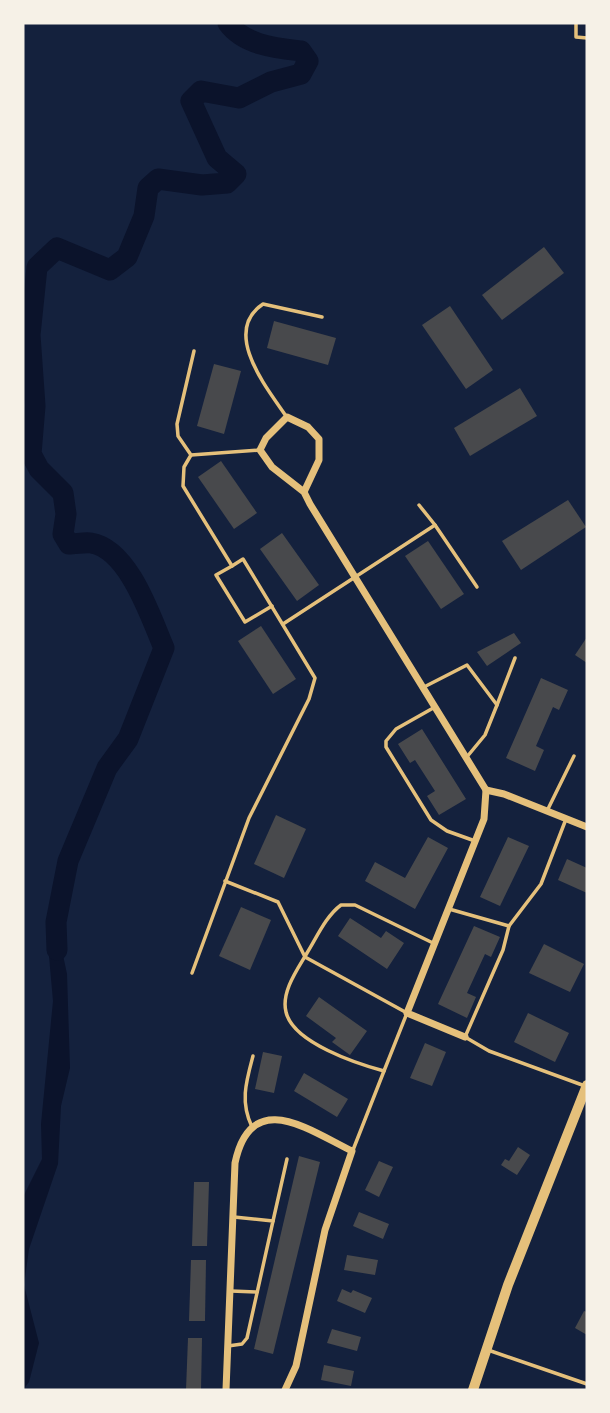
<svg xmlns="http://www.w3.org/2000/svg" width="610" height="1413" viewBox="0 0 610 1413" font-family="'Alegreya Sans',sans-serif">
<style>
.water{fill:#0b132b}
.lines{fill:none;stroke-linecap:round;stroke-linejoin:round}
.river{stroke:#0b132b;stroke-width:21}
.building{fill:#48494c}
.service{stroke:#e5c07b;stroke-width:3.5}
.minor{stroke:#e5c07b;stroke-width:7}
.secondary{stroke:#e5c07b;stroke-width:10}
</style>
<rect width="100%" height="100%" fill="#14213d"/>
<!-- water -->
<path class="water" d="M56,922L67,974L70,1068L61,1106L58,1164L29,1249L24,1285L39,1343L29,1382L23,1390V1197L42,1159L41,1124L53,1001L49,956Z"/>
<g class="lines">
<!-- river -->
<path class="river" d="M57,950L56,922L68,861L107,768L128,739L164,648C151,618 129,549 91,543C85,542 76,544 69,544L63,534L66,514L63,493L39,469L31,454L35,406L30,335L37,267L57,248L110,270L127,257L144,216L148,188L158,179L202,185L227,183L236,174L217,158L191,101L201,91L239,98L271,82L301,74L308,61L301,51C276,48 244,45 228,23"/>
</g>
<!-- building -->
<g class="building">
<path d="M544,247L564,273L502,320L482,295Z"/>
<path d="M450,306L493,370L466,389L422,325Z"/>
<path d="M274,321L336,338L328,365L267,348Z"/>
<path d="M214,364L241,371L224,434L197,426Z"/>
<path d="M520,388L537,416L470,456L454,428Z"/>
<path d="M221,461L257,513L234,529L198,477Z"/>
<path d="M568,500L586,527L521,570L502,541Z"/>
<path d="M282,533L319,585L297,601L260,549Z"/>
<path d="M428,541L464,594L441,609L405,556Z"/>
<path d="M261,626L296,679L273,694L238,641Z"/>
<path d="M514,633L521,643L487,666L477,652Z"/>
<path d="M587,637V663L575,655Z"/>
<path d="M541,678L568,690L559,710L553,707L536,746L544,750L535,771L506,758Z"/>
<path d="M422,729L466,799L439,815L427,796L435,791L415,760L410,763L398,744Z"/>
<path d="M276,815L306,829L284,878L254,864Z"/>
<path d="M428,837L448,848L415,909L365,881L375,862L405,878Z"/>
<path d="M508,837L529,846L500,906L480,897Z"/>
<path d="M567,859L587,868V893L558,880Z"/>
<path d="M241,907L271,920L250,970L219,956Z"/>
<path d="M350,918L381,938L386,931L404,943L387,969L338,936Z"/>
<path d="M474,926L500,937L491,957L485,954L467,993L476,997L467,1018L438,1004Z"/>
<path d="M544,944L584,964L570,992L529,973Z"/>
<path d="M319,997L367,1031L350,1055L332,1042L336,1038L306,1016Z"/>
<path d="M528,1013L569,1033L555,1062L514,1042Z"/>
<path d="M425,1043L446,1052L432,1086L410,1078Z"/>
<path d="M263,1052L282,1056L274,1093L255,1089Z"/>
<path d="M304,1073L348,1099L337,1117L294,1091Z"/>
<path d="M518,1147L530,1155L517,1175L501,1165L505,1159L509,1161Z"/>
<path d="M299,1156L320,1162L273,1354L254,1349Z"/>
<path d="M379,1161L393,1167L379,1197L365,1190Z"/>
<path d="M194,1182H209L207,1246H192Z"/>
<path d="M359,1212L389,1224L383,1239L353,1226Z"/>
<path d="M347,1255L378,1260L375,1275L344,1270Z"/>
<path d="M191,1260H206L205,1321H189Z"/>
<path d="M342,1289L351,1293L353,1290L372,1298L365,1313L337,1301Z"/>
<path d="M584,1311L587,1312V1335L575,1328Z"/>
<path d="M332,1329L361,1337L357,1351L327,1343Z"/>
<path d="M188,1338H202L201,1390H186Z"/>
<path d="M324,1365L354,1371L351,1386L321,1380Z"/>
</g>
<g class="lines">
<!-- service -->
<g class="service">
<path d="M576,23V37L587,38"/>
<path d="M194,351L177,424L178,436L191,455L184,467L183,486L232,566L216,575L245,622L272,606"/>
<path d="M286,416C267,388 221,332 263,304L322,317"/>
<path d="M191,455L260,450"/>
<path d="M419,505L435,525"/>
<path d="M283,624L435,525L477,587"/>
<path d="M424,687L467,665L497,705L485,735L466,758"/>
<path d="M497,705L515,658"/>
<path d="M435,707L396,729L386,741V747L431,820L447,831L475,841"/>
<path d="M547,811L574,756"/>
<path d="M566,819L541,884L509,926L503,950L465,1037L489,1051L585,1086"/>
<path d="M225,881L278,902L305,957L407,1013L384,1071C358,1064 293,1043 286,1012C281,992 297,970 307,953C317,937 326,916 341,905H355L433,943"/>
<path d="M449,909L509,926"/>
<path d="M192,973L249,818L309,699L315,678L243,559L232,566"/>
<path d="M252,1127C240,1102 246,1082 253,1056"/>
<path d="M353,1150L384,1071"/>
<path d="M273,1221L287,1159"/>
<path d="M231,1291L257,1292"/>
<path d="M228,1346L242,1344L247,1338L273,1221L234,1217"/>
<path d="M488,1350L587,1384"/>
</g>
<!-- minor -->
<g class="minor">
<path d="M304,492L272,467L260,450L266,438L287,417L308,427L319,439V460L304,492L310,504L486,790L484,819L407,1013L465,1037"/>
<path d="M486,790L504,794L587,827"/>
<path d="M226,1390L235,1163C251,1087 309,1130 352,1151L325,1230L296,1366L285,1390"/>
</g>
<!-- secondary -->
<path class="secondary" d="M473,1390L508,1285L587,1085"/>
</g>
<!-- border -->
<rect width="610" height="1413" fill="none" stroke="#f6f1e7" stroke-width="49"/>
</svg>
